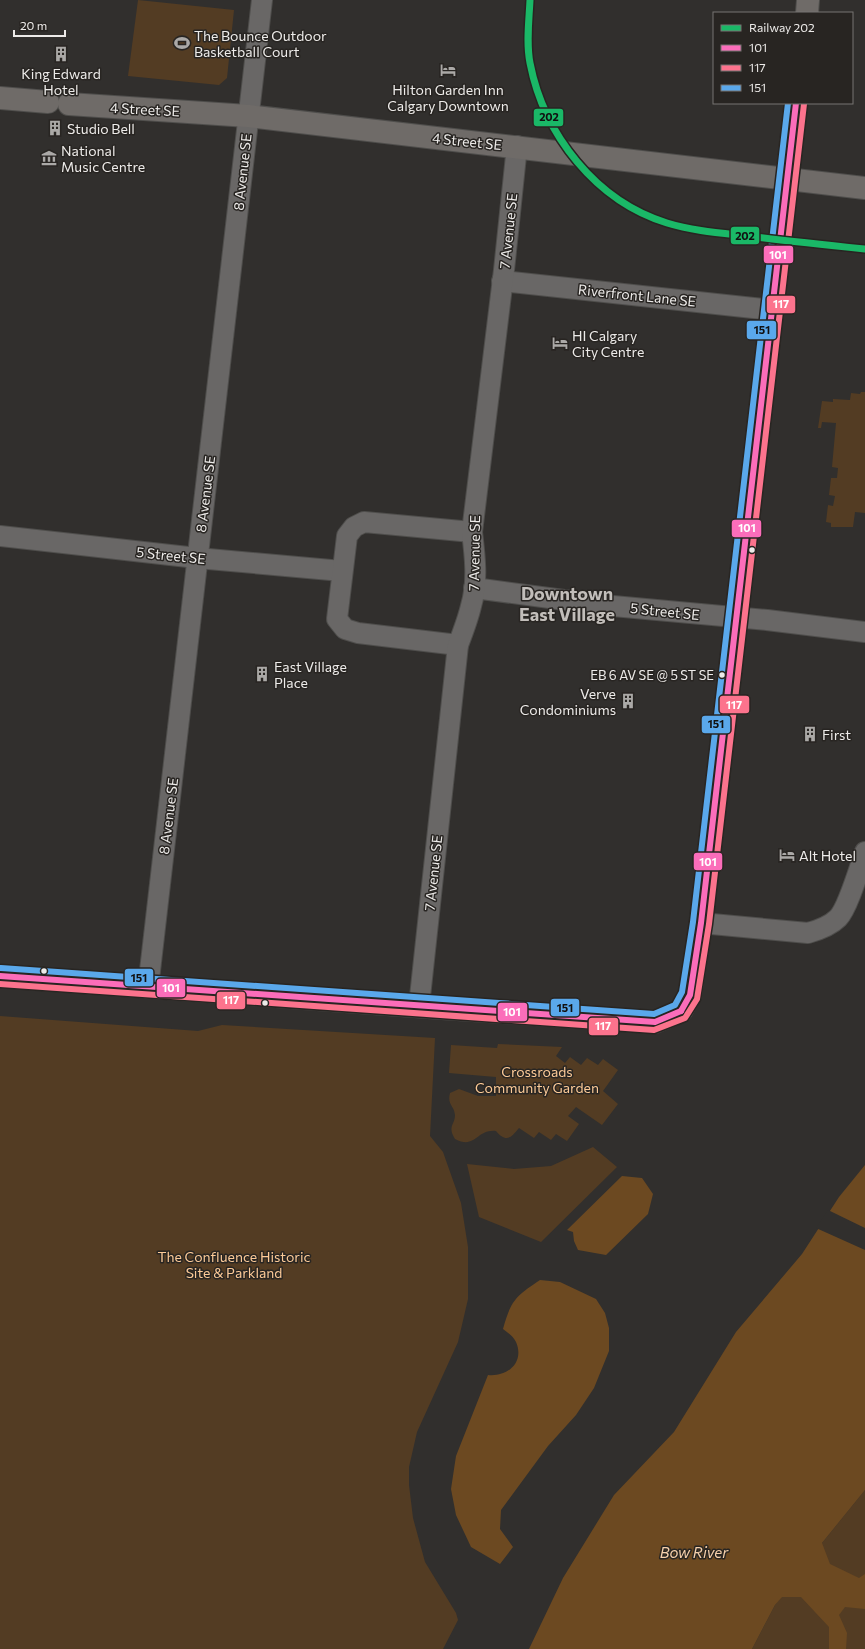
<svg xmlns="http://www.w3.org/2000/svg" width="865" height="1649" viewBox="0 0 865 1649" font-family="Commissioner,sans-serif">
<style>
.green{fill:#533c23}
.water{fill:#6c4921}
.pier{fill:#312f2d}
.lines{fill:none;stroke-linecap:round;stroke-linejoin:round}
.street-casing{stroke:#4f4e4c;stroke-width:22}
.secondary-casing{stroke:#4f4e4c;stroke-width:24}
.street{stroke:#696766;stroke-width:20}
.secondary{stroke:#6f6b68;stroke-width:22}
.bus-1-casing{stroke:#282522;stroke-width:9}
.bus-2-casing{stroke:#282522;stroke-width:9}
.bus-3-casing{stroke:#282522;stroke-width:9}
.bus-1{stroke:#fb6dba;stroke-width:6}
.bus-2{stroke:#fc738d;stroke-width:6}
.bus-3{stroke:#5aa8eb;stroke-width:6}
.rail-1-casing{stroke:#282522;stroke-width:10}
.rail-1{stroke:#1ab867;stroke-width:7}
.bus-dot{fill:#edebe9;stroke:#282522;stroke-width:1.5}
.labels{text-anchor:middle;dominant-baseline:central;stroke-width:3;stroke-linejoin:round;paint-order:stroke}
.bus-label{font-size:13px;fill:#edebe9;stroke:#282522;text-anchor:end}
.poi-label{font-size:14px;fill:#edebe9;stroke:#282522;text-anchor:start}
.street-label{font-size:14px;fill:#edebe9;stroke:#282522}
.park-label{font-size:14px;fill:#fcca97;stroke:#282522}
.water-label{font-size:15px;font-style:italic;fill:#f6d0ab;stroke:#282522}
.district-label{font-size:18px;font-weight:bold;fill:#c2beba;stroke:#282522}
.line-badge{stroke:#282522;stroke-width:1.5}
.badge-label{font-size:11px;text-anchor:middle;font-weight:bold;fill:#fff}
.pale-badge-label{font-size:11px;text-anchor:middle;font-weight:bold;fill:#111}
</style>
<rect width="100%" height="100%" fill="#312f2d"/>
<!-- green -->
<g class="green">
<path d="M138,0L234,10L227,78L219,85L128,76Z"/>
<path d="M861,392H865V513L855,512L853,527H831V523L826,522L828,505L833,506L835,496L829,495L831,478H837L838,468L832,467L836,423L822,422L821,428H818L822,401L833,402V399L850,400L851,393L860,394Z"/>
<path d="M0,1016L198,1031L222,1025L435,1038L430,1136L443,1152L461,1203L468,1247V1299L458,1342L417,1432L409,1467V1485L413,1518L425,1562L456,1613L458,1620L443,1649H0Z"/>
<path d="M498,1044L562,1047L556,1056L565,1063L570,1057L581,1065L587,1058L598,1065L603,1059L618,1070L603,1091L618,1104L602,1125L576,1107L568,1116L579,1124L567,1141L556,1134L551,1140L539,1132L534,1138L519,1128C511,1138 506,1143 496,1131C476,1129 476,1150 455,1139C447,1126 455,1125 455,1115C454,1105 447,1105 450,1093L459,1089L478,1096H496V1077L449,1073L451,1045L497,1048Z"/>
<path d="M593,1147L617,1167L541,1242L479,1217L467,1164L514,1169L551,1166Z"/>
<path d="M865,1490V1649H752L775,1605L822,1543Z"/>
</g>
<!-- water -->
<g class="water">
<path d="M865,1165V1490L822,1543L830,1564L859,1578L865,1574V1609L845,1607L839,1615L847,1633L846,1649H829V1627L801,1597H782L775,1605L752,1649H529L563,1578L614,1495L674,1432L736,1332L802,1254L839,1197Z"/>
<path d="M622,1176L642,1178L653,1194L648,1214L606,1255L578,1250L574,1241L573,1232L567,1230Z"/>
<path d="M540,1280L560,1282L596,1299L605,1313L609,1328V1351L594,1388L576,1415L548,1446L501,1510L500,1529L513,1547L500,1564L471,1547L456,1515L451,1489L456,1456L488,1375C507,1377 525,1363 516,1342C513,1336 508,1333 503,1329C511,1300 516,1296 540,1280Z"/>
</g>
<!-- pier -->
<path class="pier" d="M828,1210L865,1228V1250L816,1228Z"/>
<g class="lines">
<defs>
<g id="street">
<path d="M502,281L772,310"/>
<path d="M0,536L197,558L342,571"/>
<path d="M474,588L602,605L767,620L865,632"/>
<path d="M458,645L358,633L345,629L337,619L347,536L354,527L364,522L472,532"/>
<path d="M701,923L808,933C819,930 830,926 838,918C848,908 860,866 865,852"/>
<path d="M148,988L262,0"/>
<path d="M419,1006L458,645C463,632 468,619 471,606C478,582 475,556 472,532L504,270L517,146"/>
</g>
<g id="secondary">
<path d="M807,13L808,0"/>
<path d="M0,98L48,102"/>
<path d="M69,104L248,116L865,188"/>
<path d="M0,976L442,1008L655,1022L681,1011L690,995L701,923L796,103"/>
</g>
</defs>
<!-- street casing -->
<use href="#street" class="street-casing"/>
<!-- secondary casing -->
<use href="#secondary" class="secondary-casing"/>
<!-- street -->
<use href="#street" class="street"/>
<!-- secondary -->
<use href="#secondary" class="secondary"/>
<defs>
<g id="bus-1">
<path d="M0,976L655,1022L681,1011"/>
<path d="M681,1011L690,995L701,923L796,103"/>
</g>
<path id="bus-2" d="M0,984L654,1030L685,1018L697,999L709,924L804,104"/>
<path id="bus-3" d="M1,968L654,1014L675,1005L682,992L693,922L788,103"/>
</defs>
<!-- bus-1 casing -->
<use href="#bus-1" class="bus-1-casing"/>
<!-- bus-2 casing -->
<use href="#bus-2" class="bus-2-casing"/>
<!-- bus-3 casing -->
<use href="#bus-3" class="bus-3-casing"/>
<!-- bus-1 -->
<use href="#bus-1" class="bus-1"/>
<!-- bus-2 -->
<use href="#bus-2" class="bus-2"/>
<!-- bus-3 -->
<use href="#bus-3" class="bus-3"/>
<defs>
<path id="rail-1" d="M530,0C529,21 526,43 530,63C544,135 596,201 667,223C693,231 721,233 748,236C787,241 826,245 865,249"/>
</defs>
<!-- rail-1 casing -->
<use href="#rail-1" class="rail-1-casing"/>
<!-- rail-1 -->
<use href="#rail-1" class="rail-1"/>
</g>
<!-- icons -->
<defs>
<symbol id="stadium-bare" viewBox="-9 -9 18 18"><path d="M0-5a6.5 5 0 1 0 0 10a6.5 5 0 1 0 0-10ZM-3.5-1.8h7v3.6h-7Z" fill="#aba9a7" stroke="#282522" stroke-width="2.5" paint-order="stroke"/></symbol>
<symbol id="building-bare" viewBox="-9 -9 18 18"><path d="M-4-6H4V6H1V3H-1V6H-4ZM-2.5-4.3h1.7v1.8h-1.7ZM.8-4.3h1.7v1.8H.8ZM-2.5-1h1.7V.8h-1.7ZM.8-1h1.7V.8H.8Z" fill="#aba9a7" stroke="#282522" stroke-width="2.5" paint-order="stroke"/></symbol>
<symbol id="hotel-bare" viewBox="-9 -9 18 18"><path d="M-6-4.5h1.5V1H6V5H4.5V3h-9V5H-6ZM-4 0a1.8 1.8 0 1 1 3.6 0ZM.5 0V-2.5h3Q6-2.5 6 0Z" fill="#aba9a7" stroke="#282522" stroke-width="2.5" paint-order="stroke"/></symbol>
<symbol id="museum-bare" viewBox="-9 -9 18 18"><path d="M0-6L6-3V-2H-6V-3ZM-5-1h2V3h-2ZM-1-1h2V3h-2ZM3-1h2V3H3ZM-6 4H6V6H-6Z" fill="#aba9a7" stroke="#282522" stroke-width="2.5" paint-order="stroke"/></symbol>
</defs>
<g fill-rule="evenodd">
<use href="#stadium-bare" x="171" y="32" width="22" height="22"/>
<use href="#building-bare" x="50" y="43" width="22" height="22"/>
<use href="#hotel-bare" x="437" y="59" width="22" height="22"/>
<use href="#building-bare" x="44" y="117" width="22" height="22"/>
<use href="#museum-bare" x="38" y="147" width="22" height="22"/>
<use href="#hotel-bare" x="549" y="332" width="22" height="22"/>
<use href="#building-bare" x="251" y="663" width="22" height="22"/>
<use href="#building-bare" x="617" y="690" width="22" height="22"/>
<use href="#building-bare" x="799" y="723" width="22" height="22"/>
<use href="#hotel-bare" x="776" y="844" width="22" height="22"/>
</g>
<!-- markers -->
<g class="bus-dot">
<circle cx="752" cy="550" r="3.5"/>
<circle cx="722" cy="675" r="3.5"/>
<circle cx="44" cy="971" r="3.5"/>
<circle cx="265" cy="1003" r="3.5"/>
</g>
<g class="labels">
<!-- bus labels -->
<g class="bus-label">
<text x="714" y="675">EB 6 AV SE @ 5 ST SE</text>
</g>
<!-- poi labels -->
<g class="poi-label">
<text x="194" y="35">The Bounce Outdoor<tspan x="194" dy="16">Basketball Court</tspan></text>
<text x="61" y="73" text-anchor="middle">King Edward<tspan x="61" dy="16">Hotel</tspan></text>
<text x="448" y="89" text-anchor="middle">Hilton Garden Inn<tspan x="448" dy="16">Calgary Downtown</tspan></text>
<text x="67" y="128">Studio Bell</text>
<text x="61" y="150">National<tspan x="61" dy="16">Music Centre</tspan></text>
<text x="572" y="335">HI Calgary<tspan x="572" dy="16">City Centre</tspan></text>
<text x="274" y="666">East Village<tspan x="274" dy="16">Place</tspan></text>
<text x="616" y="693" text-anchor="end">Verve<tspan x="616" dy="16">Condominiums</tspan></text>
<text x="822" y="734">First</text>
<text x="799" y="855">Alt Hotel</text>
</g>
<!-- street labels -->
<g class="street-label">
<text transform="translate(145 109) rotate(3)">4 Street SE</text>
<text transform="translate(467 141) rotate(6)">4 Street SE</text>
<text transform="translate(242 172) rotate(-84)">8 Avenue SE</text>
<text transform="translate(508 231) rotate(-84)">7 Avenue SE</text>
<text transform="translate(637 295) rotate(6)">Riverfront Lane SE</text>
<text transform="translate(205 494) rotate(-83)">8 Avenue SE</text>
<text transform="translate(474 553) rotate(-89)">7 Avenue SE</text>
<text transform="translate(171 555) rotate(6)">5 Street SE</text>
<text transform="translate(665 611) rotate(6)">5 Street SE</text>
<text transform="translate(168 816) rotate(-83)">8 Avenue SE</text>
<text transform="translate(433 873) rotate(-84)">7 Avenue SE</text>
</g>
<!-- park labels -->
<g class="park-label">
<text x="537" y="1071">Crossroads<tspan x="537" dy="16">Community Garden</tspan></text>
<text x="234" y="1256">The Confluence Historic<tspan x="234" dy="16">Site &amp; Parkland</tspan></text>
</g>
<!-- water labels -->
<g class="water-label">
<text x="694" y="1552">Bow River</text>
</g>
<!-- district labels -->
<g class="district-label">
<text x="567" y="593">Downtown<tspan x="567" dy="21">East Village</tspan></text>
</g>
</g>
<g class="line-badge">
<rect x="533" y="108" width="31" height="19" rx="4" fill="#1ab867"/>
<rect x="730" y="226" width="30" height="19" rx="4" fill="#1ab867"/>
<rect x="763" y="245" width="31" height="19" rx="4" fill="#fb6dba"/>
<rect x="766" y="295" width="30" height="19" rx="4" fill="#fc738d"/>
<rect x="746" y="320" width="31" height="20" rx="4" fill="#5aa8eb"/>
<rect x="731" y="519" width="31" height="19" rx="4" fill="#fb6dba"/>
<rect x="719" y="695" width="31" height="19" rx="4" fill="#fc738d"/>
<rect x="701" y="715" width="30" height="19" rx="4" fill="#5aa8eb"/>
<rect x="693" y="852" width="30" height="19" rx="4" fill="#fb6dba"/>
<rect x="124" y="968" width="30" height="19" rx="4" fill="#5aa8eb"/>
<rect x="156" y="978" width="30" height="20" rx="4" fill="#fb6dba"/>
<rect x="216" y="991" width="30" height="19" rx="4" fill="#fc738d"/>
<rect x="550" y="998" width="30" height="19" rx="4" fill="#5aa8eb"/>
<rect x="497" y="1002" width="31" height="20" rx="4" fill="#fb6dba"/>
<rect x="588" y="1017" width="31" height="19" rx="4" fill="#fc738d"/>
</g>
<g class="badge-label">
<text x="778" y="259">101</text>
<text x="781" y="308">117</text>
<text x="747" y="532">101</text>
<text x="734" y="709">117</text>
<text x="708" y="866">101</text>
<text x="171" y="992">101</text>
<text x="231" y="1004">117</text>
<text x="512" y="1016">101</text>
<text x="603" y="1030">117</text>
</g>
<g class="pale-badge-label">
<text x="549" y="121">202</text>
<text x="745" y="240">202</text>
<text x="762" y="334">151</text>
<text x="716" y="728">151</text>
<text x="139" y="982">151</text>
<text x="565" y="1012">151</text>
</g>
<!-- legend -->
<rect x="713" y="12" width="140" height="92" fill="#282522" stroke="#777472"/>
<rect x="721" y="25" width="20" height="6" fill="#1ab867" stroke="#777472"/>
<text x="749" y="32" font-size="12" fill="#edebe9">Railway 202</text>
<rect x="721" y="45" width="20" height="6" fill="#fb6dba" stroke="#777472"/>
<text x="749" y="52" font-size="12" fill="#edebe9">101</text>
<rect x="721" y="65" width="20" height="6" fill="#fc738d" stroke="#777472"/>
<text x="749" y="72" font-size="12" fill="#edebe9">117</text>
<rect x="721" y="85" width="20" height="6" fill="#5aa8eb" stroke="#777472"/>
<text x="749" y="92" font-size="12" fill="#edebe9">151</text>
<!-- scale -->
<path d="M14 30v6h51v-6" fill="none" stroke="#edebe9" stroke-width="2"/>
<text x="20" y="30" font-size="12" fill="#edebe9" stroke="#282522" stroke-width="3" paint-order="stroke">20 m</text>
</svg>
